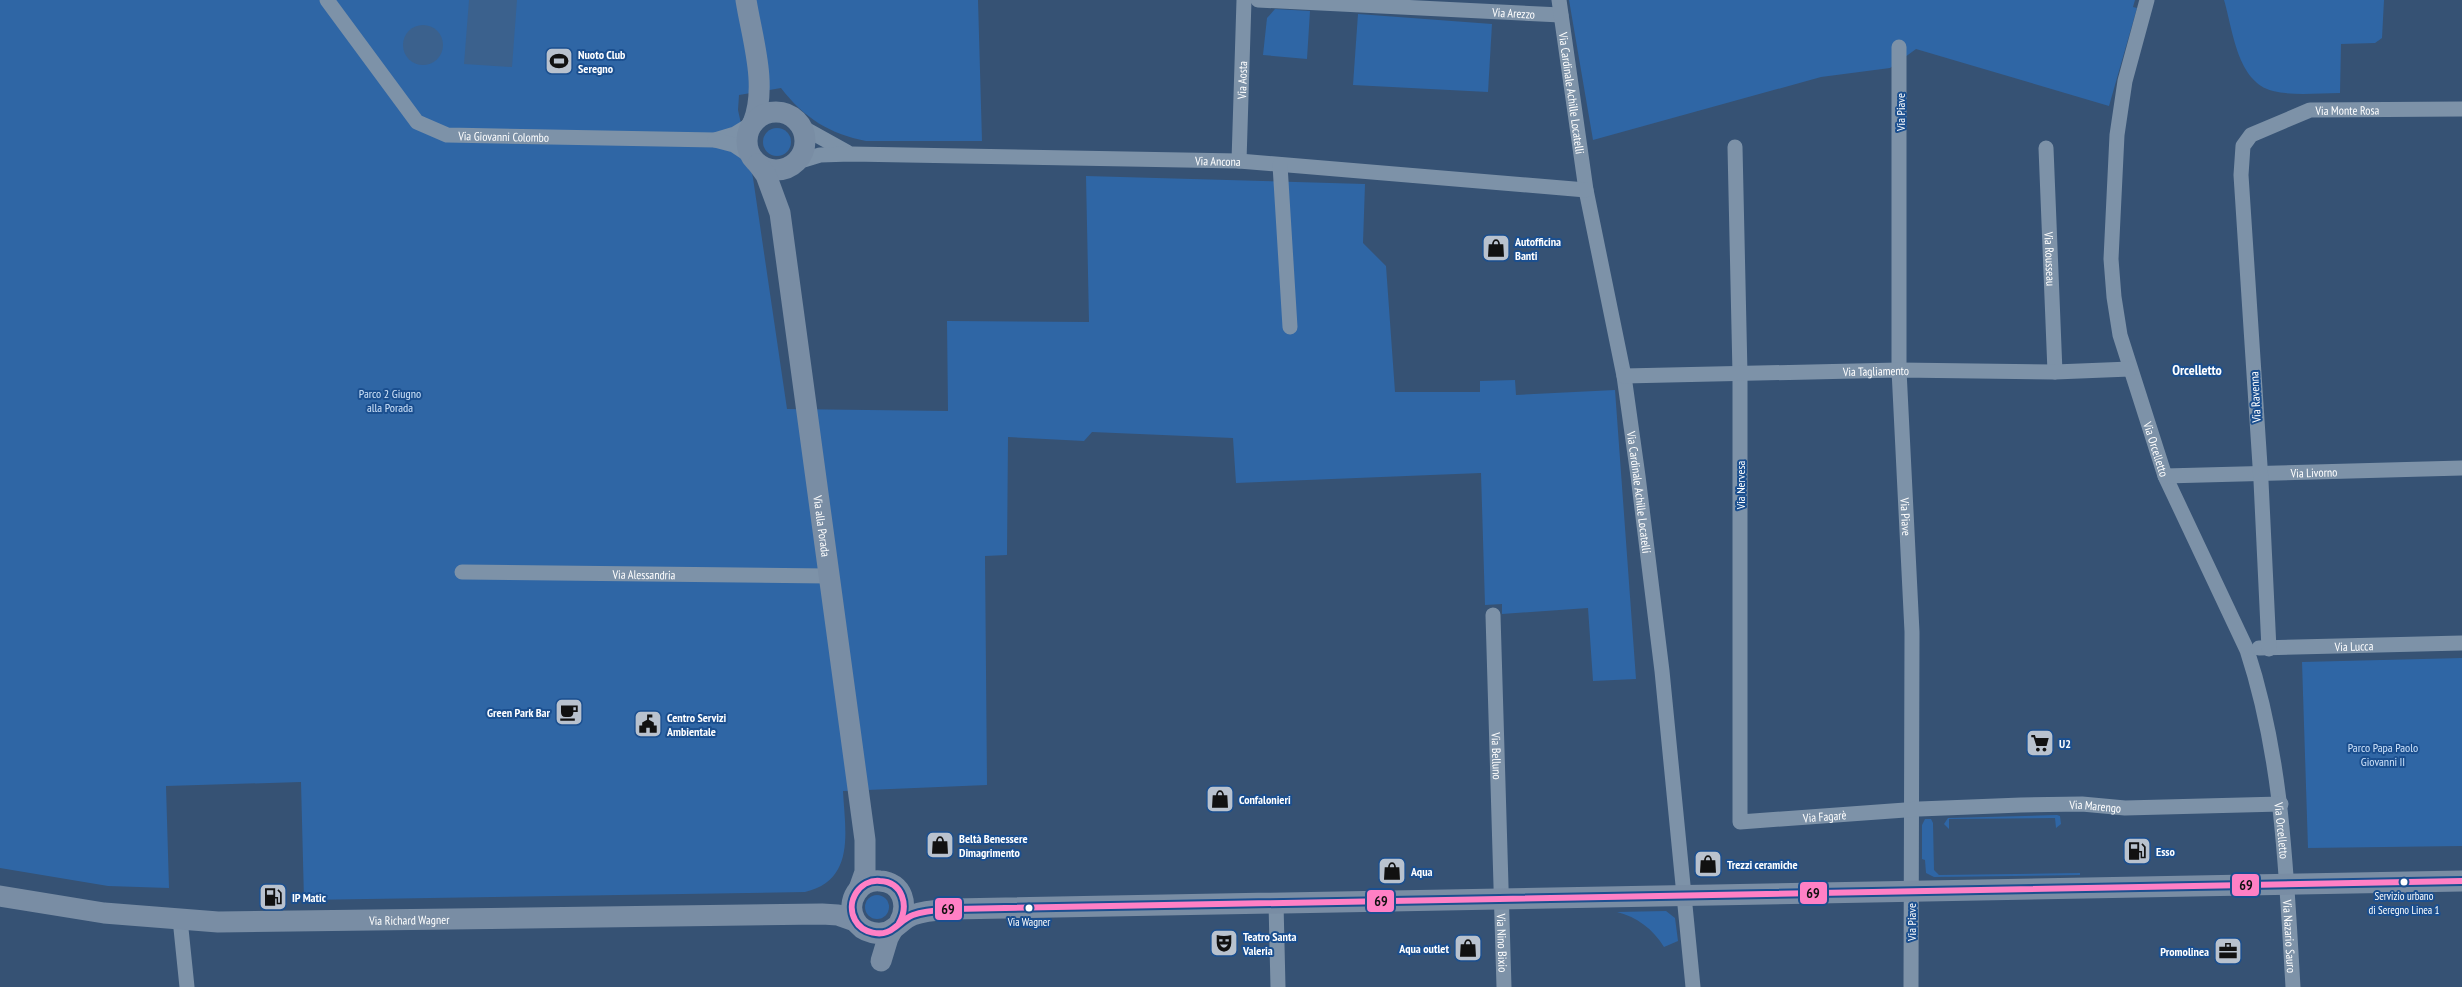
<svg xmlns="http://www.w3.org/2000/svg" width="2462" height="987" viewBox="0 0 2462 987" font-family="'PT Sans Narrow',sans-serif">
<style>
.green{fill:#2f66a5}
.water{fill:#3b618d}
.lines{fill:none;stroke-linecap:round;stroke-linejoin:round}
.street{stroke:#7d92a8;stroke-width:15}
.secondary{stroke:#798da4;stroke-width:21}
.bus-1-casing{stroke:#1b4f8f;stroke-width:10}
.bus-1{stroke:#ff80c5;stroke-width:6}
.bus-dot{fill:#fff;stroke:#1b4f8f;stroke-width:2}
.labels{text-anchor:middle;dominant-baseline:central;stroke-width:4;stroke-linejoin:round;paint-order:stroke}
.bus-label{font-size:11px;fill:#fff;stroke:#1b4f8f}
.street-label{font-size:12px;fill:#fff;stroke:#1b4f8f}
.poi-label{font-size:12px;font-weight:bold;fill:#fff;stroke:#1b4f8f;text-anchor:start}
.park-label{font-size:12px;fill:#cfe3fa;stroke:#1b4f8f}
.neighbourhood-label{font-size:14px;font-weight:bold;fill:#fff;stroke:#1b4f8f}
.line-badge{stroke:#1b4f8f;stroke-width:2}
.pale-badge-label{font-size:14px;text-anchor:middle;font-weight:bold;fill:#111}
</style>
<rect width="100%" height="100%" fill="#365274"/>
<!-- green -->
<g class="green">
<path d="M0,0H978L982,141H866C830,134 804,118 781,88L739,95L738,110L753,178L787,409L948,411L947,321L1089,322L1086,176L1365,184L1363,243L1386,266L1395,392H1480V381L1515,380L1516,395L1615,390L1636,679L1593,681L1588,608L1502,614V604L1485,605L1481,473L1236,483L1233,438L1092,432L1084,441L1008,437L1007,555L985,556L987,785L843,791C845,831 856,880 805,892L304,900L301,782L166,786L169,888L108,886L0,868Z"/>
<path d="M1569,0H2135L2133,7L2137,8L2109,106L1916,49L1890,68L1821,77L1593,140Z"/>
<path d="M2224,0H2384L2382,38L2375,43L2341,44L2340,93C2318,93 2294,96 2273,91C2237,82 2233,30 2224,0Z"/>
<path d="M1275,9L1310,11L1307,59L1263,55L1267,18Z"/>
<path d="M1358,14L1492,24L1488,92L1353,85Z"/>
<circle cx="777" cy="142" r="14"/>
<path d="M2462,658V846L2308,848L2302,662Z"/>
<path d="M2057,815L2060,816L2061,824L2056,828L2055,818L1949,819V829L1944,824L1948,818Z"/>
<path d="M1925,819H1931L1933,823L1934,870L1939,875L2080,873V875L1934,877L1926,873L1925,860L1922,859V825Z"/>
<circle cx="877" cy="907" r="12"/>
<path d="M1666,911L1675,918L1678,941L1664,947C1653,929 1637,917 1617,912Z"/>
</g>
<!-- water -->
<g class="water">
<path d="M469,0H517L512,67L464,64Z"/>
<circle cx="423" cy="45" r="20"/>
</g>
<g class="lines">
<!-- street -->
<g class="street">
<path id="s1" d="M327,0L417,122L447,135L715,140L735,134L753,123"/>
<path id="s2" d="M1258,0L1561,15"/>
<path id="s3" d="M1559,0L1586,190L1624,376L1638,476L1662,671L1693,987"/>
<path id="s4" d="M2147,0L2125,81L2117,135L2111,259L2114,297L2120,335L2165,476L2247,650C2283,760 2286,872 2293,987"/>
<path id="s5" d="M1899,47V370L1912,632L1911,987"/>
<path d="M802,127L847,152"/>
<path d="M715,140L734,145L752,157"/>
<path id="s6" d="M1735,147L1740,374V822L1919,809L2021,805L2082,804L2125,808L2281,804"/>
<path id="s7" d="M2046,148L2055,372"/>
<path id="s8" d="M1239,161L1244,0"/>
<path id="s9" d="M797,162L820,155L851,154L1239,161L1586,190"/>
<path d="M1280,165L1290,327"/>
<path id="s10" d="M1624,376L1899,370L2055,372L2130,369"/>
<path id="s11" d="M2165,476L2462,468"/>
<path id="s12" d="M462,572L828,576"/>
<path id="s13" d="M1493,615L1504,987"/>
<path id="s14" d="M2259,648L2462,643"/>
<path id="s15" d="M2269,649L2261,481L2241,175L2243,146L2251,135L2310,110L2462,109"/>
<path d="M1276,903L1278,987"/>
<path d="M180,919L187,987"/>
</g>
<!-- secondary -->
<g class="secondary">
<path d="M746,0C752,38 768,86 753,123"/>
<circle cx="776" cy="141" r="29"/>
<path id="s16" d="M758,164L766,175L780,213L865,840V872L859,889"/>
<path id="s17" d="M0,896L104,913L218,922L822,914L838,915L855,921"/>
<path d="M899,923C909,906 903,882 880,881C860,879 845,901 855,920C862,933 882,938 894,928C900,924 905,918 913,915C926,910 940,910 954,909L2462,881"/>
<path d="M881,961L888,938L893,929"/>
</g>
<defs>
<path id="bus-1" d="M899,923C909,906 903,882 880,881C860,879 845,901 855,920C862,933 882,938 894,928C900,924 905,918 913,915C926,910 940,910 954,909L2462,881"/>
</defs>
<!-- bus-1 casing -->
<use href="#bus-1" class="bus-1-casing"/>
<!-- bus-1 -->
<use href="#bus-1" class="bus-1"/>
</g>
<!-- icons -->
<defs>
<symbol id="stadium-square" viewBox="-11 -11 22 22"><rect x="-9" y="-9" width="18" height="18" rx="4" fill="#b9c2ce" stroke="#1b4f8f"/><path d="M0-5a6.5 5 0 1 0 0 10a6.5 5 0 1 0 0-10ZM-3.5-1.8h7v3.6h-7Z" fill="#111"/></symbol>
<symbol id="shop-square" viewBox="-11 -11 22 22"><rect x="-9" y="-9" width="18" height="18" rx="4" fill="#b9c2ce" stroke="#1b4f8f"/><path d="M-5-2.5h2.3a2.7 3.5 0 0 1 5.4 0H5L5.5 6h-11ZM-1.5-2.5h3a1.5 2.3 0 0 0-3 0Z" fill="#111"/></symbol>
<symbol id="cafe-square" viewBox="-11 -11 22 22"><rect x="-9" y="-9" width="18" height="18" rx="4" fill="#b9c2ce" stroke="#1b4f8f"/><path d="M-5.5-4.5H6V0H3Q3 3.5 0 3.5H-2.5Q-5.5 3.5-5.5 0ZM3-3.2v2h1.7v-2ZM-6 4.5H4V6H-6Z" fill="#111"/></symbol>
<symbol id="civic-square" viewBox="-11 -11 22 22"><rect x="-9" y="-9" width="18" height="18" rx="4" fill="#b9c2ce" stroke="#1b4f8f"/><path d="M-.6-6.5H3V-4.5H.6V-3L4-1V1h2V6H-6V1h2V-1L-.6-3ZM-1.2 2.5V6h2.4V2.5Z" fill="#111"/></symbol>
<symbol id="supermarket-square" viewBox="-11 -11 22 22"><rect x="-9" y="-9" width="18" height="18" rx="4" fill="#b9c2ce" stroke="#1b4f8f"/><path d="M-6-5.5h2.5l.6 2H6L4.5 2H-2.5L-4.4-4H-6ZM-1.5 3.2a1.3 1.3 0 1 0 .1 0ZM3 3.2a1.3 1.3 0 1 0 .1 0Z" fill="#111"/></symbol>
<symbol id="fuel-square" viewBox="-11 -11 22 22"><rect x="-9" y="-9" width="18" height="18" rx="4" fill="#b9c2ce" stroke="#1b4f8f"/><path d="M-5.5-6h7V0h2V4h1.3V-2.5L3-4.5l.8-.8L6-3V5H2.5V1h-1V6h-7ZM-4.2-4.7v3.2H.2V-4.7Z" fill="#111"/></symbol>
<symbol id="theatre-square" viewBox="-11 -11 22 22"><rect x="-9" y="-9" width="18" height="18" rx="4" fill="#b9c2ce" stroke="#1b4f8f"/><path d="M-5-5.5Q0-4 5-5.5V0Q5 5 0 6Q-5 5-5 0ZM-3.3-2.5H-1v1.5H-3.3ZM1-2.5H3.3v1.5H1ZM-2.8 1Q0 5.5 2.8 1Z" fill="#111"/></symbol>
<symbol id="office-square" viewBox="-11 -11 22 22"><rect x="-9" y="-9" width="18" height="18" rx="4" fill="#b9c2ce" stroke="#1b4f8f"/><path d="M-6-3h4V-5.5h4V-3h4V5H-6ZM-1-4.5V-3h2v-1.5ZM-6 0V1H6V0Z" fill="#111"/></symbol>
</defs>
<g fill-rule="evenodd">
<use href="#stadium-square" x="543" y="45" width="32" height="32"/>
<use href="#shop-square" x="1480" y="232" width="32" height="32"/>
<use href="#cafe-square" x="553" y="696" width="32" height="32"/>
<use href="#civic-square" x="632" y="708" width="32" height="32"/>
<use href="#supermarket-square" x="2024" y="727" width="32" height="32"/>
<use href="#shop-square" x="1204" y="783" width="32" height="32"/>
<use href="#shop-square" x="924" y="829" width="32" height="32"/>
<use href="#fuel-square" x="2121" y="835" width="32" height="32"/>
<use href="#shop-square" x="1692" y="848" width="32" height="32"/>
<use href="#shop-square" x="1376" y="855" width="32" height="32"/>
<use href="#fuel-square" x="257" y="881" width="32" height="32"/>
<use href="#theatre-square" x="1208" y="927" width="32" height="32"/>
<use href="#shop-square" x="1452" y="932" width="32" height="32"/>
<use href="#office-square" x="2212" y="935" width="32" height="32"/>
</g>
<!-- markers -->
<g class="bus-dot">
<circle cx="2404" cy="882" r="4.5"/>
<circle cx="1029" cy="908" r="4.5"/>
</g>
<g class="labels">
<!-- bus labels -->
<g class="bus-label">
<text x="2404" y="896">Servizio urbano<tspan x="2404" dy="14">di Seregno Linea 1</tspan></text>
<text x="1029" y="922">Via Wagner</text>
</g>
<!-- street labels -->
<g class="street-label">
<text stroke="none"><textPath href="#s2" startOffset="256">Via Arezzo</textPath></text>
<text stroke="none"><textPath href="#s8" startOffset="81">Via Aosta</textPath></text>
<text stroke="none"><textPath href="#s3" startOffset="94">Via Cardinale Achille Locatelli</textPath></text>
<text stroke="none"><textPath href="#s15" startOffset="619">Via Monte Rosa</textPath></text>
<text transform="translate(1900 112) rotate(-90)">Via Piave</text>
<text stroke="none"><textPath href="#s1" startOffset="241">Via Giovanni Colombo</textPath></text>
<text stroke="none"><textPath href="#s9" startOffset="422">Via Ancona</textPath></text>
<text stroke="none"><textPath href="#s7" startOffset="111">Via Rousseau</textPath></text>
<text stroke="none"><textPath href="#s10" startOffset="252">Via Tagliamento</textPath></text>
<text transform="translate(2255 397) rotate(-93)">Via Ravenna</text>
<text stroke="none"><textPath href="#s4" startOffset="459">Via Orcelletto</textPath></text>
<text stroke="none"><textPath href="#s11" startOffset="149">Via Livorno</textPath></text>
<text transform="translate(1740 485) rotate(-90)">Via Nervesa</text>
<text stroke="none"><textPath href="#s3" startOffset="499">Via Cardinale Achille Locatelli</textPath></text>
<text stroke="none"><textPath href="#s5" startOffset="470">Via Piave</textPath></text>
<text stroke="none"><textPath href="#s16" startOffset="370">Via alla Porada</textPath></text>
<text stroke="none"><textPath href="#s12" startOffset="182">Via Alessandria</textPath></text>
<text stroke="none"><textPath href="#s14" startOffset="95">Via Lucca</textPath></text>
<text stroke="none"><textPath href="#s13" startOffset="141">Via Belluno</textPath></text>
<text stroke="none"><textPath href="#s6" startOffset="1031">Via Marengo</textPath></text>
<text stroke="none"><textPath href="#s6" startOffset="760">Via Fagarè</textPath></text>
<text stroke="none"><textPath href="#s4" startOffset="864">Via Orcelletto</textPath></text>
<text stroke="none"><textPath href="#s17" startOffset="411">Via Richard Wagner</textPath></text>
<text transform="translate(1911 922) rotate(-90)">Via Piave</text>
<text stroke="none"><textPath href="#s4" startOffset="970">Via Nazario Sauro</textPath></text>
<text stroke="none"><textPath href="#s13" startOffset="328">Via Nino Bixio</textPath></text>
</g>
<!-- poi labels -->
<g class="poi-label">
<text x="578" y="54">Nuoto Club<tspan x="578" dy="14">Seregno</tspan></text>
<text x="1515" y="241">Autofficina<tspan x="1515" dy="14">Banti</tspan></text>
<text x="550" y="712" text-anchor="end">Green Park Bar</text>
<text x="667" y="717">Centro Servizi<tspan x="667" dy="14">Ambientale</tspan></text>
<text x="2059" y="743">U2</text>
<text x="1239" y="799">Confalonieri</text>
<text x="959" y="838">Beltà Benessere<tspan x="959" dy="14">Dimagrimento</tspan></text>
<text x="2156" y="851">Esso</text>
<text x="1727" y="864">Trezzi ceramiche</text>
<text x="1411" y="871">Aqua</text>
<text x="292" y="897">IP Matic</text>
<text x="1243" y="936">Teatro Santa<tspan x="1243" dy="14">Valeria</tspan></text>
<text x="1449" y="948" text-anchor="end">Aqua outlet</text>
<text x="2209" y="951" text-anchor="end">Promolinea</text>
</g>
<!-- park labels -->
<g class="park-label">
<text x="390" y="393">Parco 2 Giugno<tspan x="390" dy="14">alla Porada</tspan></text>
<text x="2383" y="747">Parco Papa Paolo<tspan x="2383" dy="14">Giovanni II</tspan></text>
</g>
<!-- neighbourhood labels -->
<g class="neighbourhood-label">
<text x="2197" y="370">Orcelletto</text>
</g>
</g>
<g class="line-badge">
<rect x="2231" y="873" width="29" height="24" rx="5" fill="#ff80c5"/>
<rect x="1799" y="881" width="29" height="24" rx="5" fill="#ff80c5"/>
<rect x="1366" y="889" width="29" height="24" rx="5" fill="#ff80c5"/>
<rect x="934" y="897" width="29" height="24" rx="5" fill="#ff80c5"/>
</g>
<g class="pale-badge-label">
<text x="2246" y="890">69</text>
<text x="1813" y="898">69</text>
<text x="1381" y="906">69</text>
<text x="948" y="914">69</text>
</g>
</svg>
